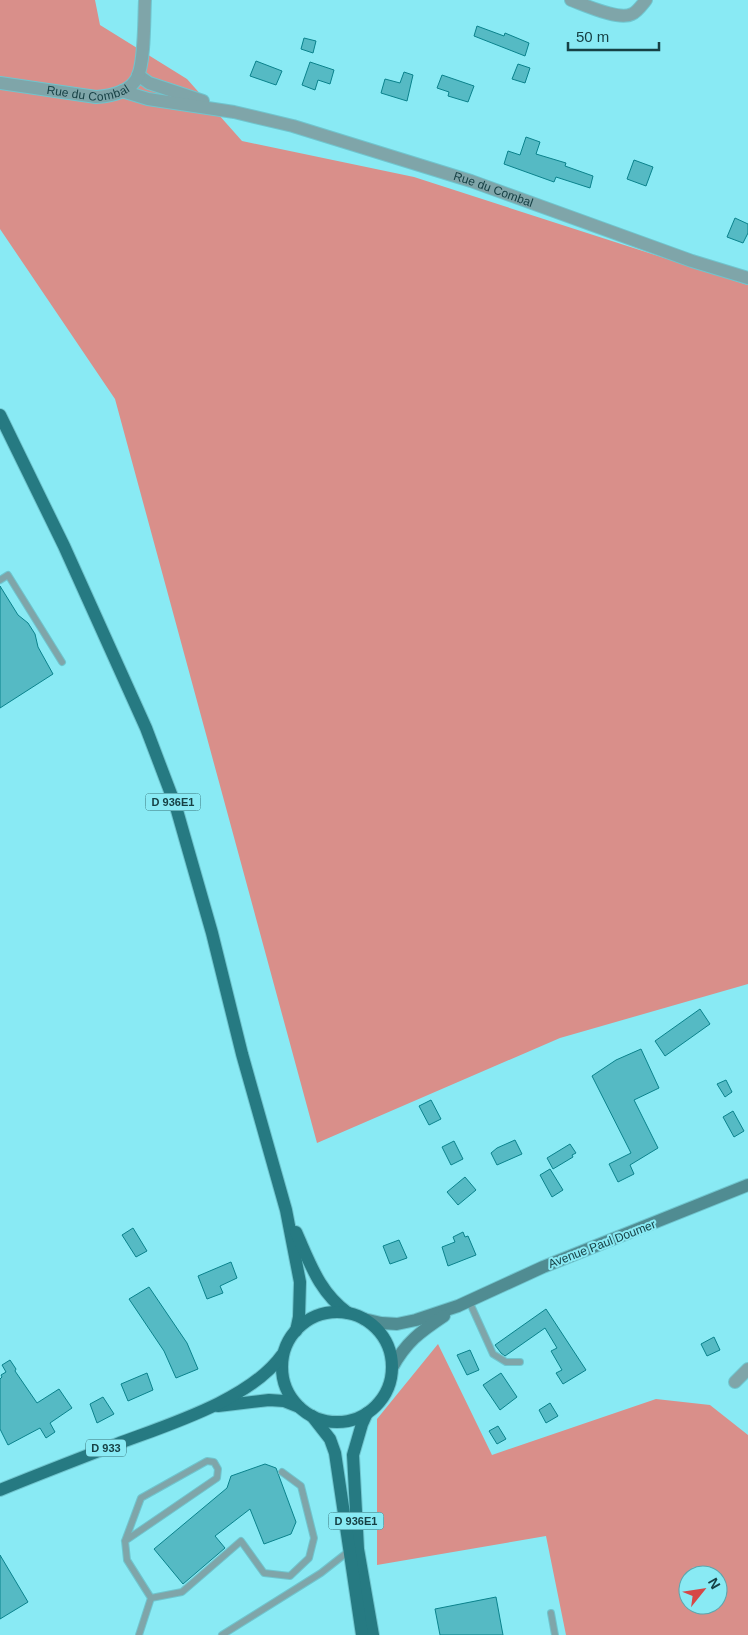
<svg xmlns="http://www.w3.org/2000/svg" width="748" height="1635" viewBox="0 0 748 1635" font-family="Helvetica,sans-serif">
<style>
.green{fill:#d98f8a;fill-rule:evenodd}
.building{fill:#55bac4;stroke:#0a828c}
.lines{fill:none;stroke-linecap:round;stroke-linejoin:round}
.service-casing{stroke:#70c5ce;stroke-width:8}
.minor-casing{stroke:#70c5ce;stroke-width:14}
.secondary-casing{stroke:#70c5ce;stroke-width:14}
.primary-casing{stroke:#70c5ce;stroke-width:14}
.service{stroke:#7fa5a9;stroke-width:6}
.minor{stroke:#7fa5a9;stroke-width:12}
.secondary{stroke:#508c92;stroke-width:12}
.primary{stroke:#267a82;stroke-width:12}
.labels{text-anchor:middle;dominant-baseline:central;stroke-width:4;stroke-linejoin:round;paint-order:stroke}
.shield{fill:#89eaf4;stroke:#39747a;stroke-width:1}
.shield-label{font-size:11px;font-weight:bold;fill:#174145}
.street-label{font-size:12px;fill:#174145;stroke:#89eaf4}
</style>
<rect width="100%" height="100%" fill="#89eaf4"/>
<!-- green -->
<g class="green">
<path d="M0,0H95L100,25L187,79L242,141L414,177L748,285V984L560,1038L317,1143L115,399L0,229Z"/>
<path d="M438,1344L492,1455L656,1399L710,1405L748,1435V1635H566L546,1536L377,1565V1419ZM688,1575H718V1605H688Z"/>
</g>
<!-- building -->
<g class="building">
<path d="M477,26L504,36L505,33L529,43L525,56L474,36Z"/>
<path d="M304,38L316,41L313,53L301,49Z"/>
<path d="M256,61L282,71L276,85L250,76Z"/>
<path d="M310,62L334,70L330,84L318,80L315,90L302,85Z"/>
<path d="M518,64L530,68L525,83L512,79Z"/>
<path d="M404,72L413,75L407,101L381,93L385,79L400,83Z"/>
<path d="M442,75L474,86L468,102L448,96L449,92L437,88Z"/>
<path d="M526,137L540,142L536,154L566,163L565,166L593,176L590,188L556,177L554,182L504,164L508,151L520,155Z"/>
<path d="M634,160L653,167L646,186L627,179Z"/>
<path d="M735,218L748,224V233L743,243L727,237Z"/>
<path d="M0,586L18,615L28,623L35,634L38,647L53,674L0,708Z"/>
<path d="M700,1009L710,1024L665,1056L655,1041Z"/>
<path d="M641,1049L659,1088L634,1100L658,1148L630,1165L634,1174L618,1182L609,1164L631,1153L592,1076L616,1060Z"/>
<path d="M726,1080L732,1092L725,1097L717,1084Z"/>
<path d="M431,1100L441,1119L429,1125L419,1106Z"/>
<path d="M733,1111L744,1131L734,1137L723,1117Z"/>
<path d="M515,1140L522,1154L497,1165L491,1153L497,1148Z"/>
<path d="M454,1141L463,1159L451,1165L442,1147Z"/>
<path d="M570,1144L576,1153L572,1155L573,1157L553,1169L547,1158Z"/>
<path d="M550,1169L563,1190L552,1197L540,1175Z"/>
<path d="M465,1177L476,1190L458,1205L447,1192Z"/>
<path d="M133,1228L147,1251L136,1257L122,1235Z"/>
<path d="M463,1232L465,1237L468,1236L476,1255L448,1266L442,1247L455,1242L453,1237Z"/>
<path d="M399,1240L407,1258L390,1264L383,1246Z"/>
<path d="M231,1262L237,1278L220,1286L223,1293L207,1299L198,1276Z"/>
<path d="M149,1287L187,1343L198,1369L176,1378L164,1351L129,1299Z"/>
<path d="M546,1309L586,1370L563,1384L556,1373L562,1370L551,1351L557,1348L545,1328L505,1356L501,1353L495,1345Z"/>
<path d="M714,1337L720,1350L707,1356L701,1344Z"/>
<path d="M470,1350L479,1370L467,1375L457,1355Z"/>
<path d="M10,1360L16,1369L15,1371L37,1403L59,1389L72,1408L50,1423L55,1432L46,1438L40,1428L8,1445L0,1429V1379L2,1377L1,1375L6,1372L2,1365Z"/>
<path d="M147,1373L153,1390L128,1401L121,1384Z"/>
<path d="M501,1373L517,1397L500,1410L483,1385Z"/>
<path d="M103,1397L114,1414L97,1423L90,1404Z"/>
<path d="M550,1403L558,1416L546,1423L539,1410Z"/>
<path d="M498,1426L506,1439L497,1444L489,1431Z"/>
<path d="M265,1464L276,1468L296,1522L291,1534L264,1544L250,1509L215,1536L225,1548L183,1584L154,1549L227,1488L231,1476Z"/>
<path d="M0,1555L28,1602L0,1619Z"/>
<path d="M496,1597L503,1635H440L435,1609Z"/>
</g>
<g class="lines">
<defs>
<g id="service">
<path d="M0,580L8,575L62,662"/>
<path d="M469,1301L493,1354L506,1362H520"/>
<path d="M125,1541L217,1478L218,1469L214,1462L207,1461L141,1498L125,1541L127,1560L151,1598L139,1635"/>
<path d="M151,1598L182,1592L241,1541L264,1573L290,1576L309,1558L314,1538L301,1486L282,1472"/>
<path d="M551,1613L555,1635"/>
<path d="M222,1635L321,1573L349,1551"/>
</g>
<g id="minor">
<path d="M571,0C585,5 619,21 632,14C637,12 642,5 646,0"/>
<path d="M138,75L149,83L203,101"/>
<path id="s1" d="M0,83L96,97C110,96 130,92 137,78C145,63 144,18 145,0"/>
<path id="s2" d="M122,91L148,99L234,112L293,126L471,181L692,261L748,278"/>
<path d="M735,1382L748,1369"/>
</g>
<g id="secondary">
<path d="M364,1319L381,1323L397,1324L416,1320L458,1306L543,1267L748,1185"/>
<path d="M392,1368C406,1342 420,1332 444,1316"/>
</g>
<g id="primary">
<path d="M0,415L64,546L146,728L176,807L212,933L242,1054L286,1210L300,1282L299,1317L296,1331"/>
<path d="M296,1232C310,1263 319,1292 348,1313"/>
<circle cx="337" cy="1367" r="55"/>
<path d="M218,1406L269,1400L284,1401L299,1407"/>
<path d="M367,1413L362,1424L353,1455L358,1549L373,1635"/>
<path d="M312,1416L330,1439L335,1453L362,1635"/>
<path d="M0,1490C39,1474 78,1459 117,1444C167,1425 250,1400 282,1355"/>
</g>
</defs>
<!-- service casing -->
<use href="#service" class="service-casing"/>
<!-- minor casing -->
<use href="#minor" class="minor-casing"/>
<!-- secondary casing -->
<use href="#secondary" class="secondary-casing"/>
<!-- primary casing -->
<use href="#primary" class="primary-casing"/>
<!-- service -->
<use href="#service" class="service"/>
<!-- minor -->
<use href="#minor" class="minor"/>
<!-- secondary -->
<use href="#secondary" class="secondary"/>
<!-- primary -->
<use href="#primary" class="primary"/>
</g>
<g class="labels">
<!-- shield labels -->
<g class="shield">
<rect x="145.5" y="793.5" width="55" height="17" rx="4"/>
<rect x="86" y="1439.5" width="40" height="17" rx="4"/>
<rect x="328.5" y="1512.5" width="55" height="17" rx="4"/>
</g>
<g class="shield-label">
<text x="173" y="802">D 936E1</text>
<text x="106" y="1448">D 933</text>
<text x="356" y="1521">D 936E1</text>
</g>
<!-- street labels -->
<g class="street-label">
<text stroke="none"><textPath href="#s1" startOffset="89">Rue du Combal</textPath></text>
<text stroke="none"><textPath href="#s2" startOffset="385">Rue du Combal</textPath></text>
<text transform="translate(602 1244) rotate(-21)">Avenue Paul Doumer</text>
</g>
</g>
<!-- north arrow -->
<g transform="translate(703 1590) rotate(60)"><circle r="24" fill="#89eaf4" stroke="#5ba6ae"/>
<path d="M0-4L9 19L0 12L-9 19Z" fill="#d64747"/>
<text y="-8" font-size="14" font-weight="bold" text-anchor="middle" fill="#174145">N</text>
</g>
<!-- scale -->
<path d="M568 42v8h91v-8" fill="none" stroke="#174145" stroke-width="2.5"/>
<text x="576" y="42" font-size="15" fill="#174145" stroke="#89eaf4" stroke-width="4" paint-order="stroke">50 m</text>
</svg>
